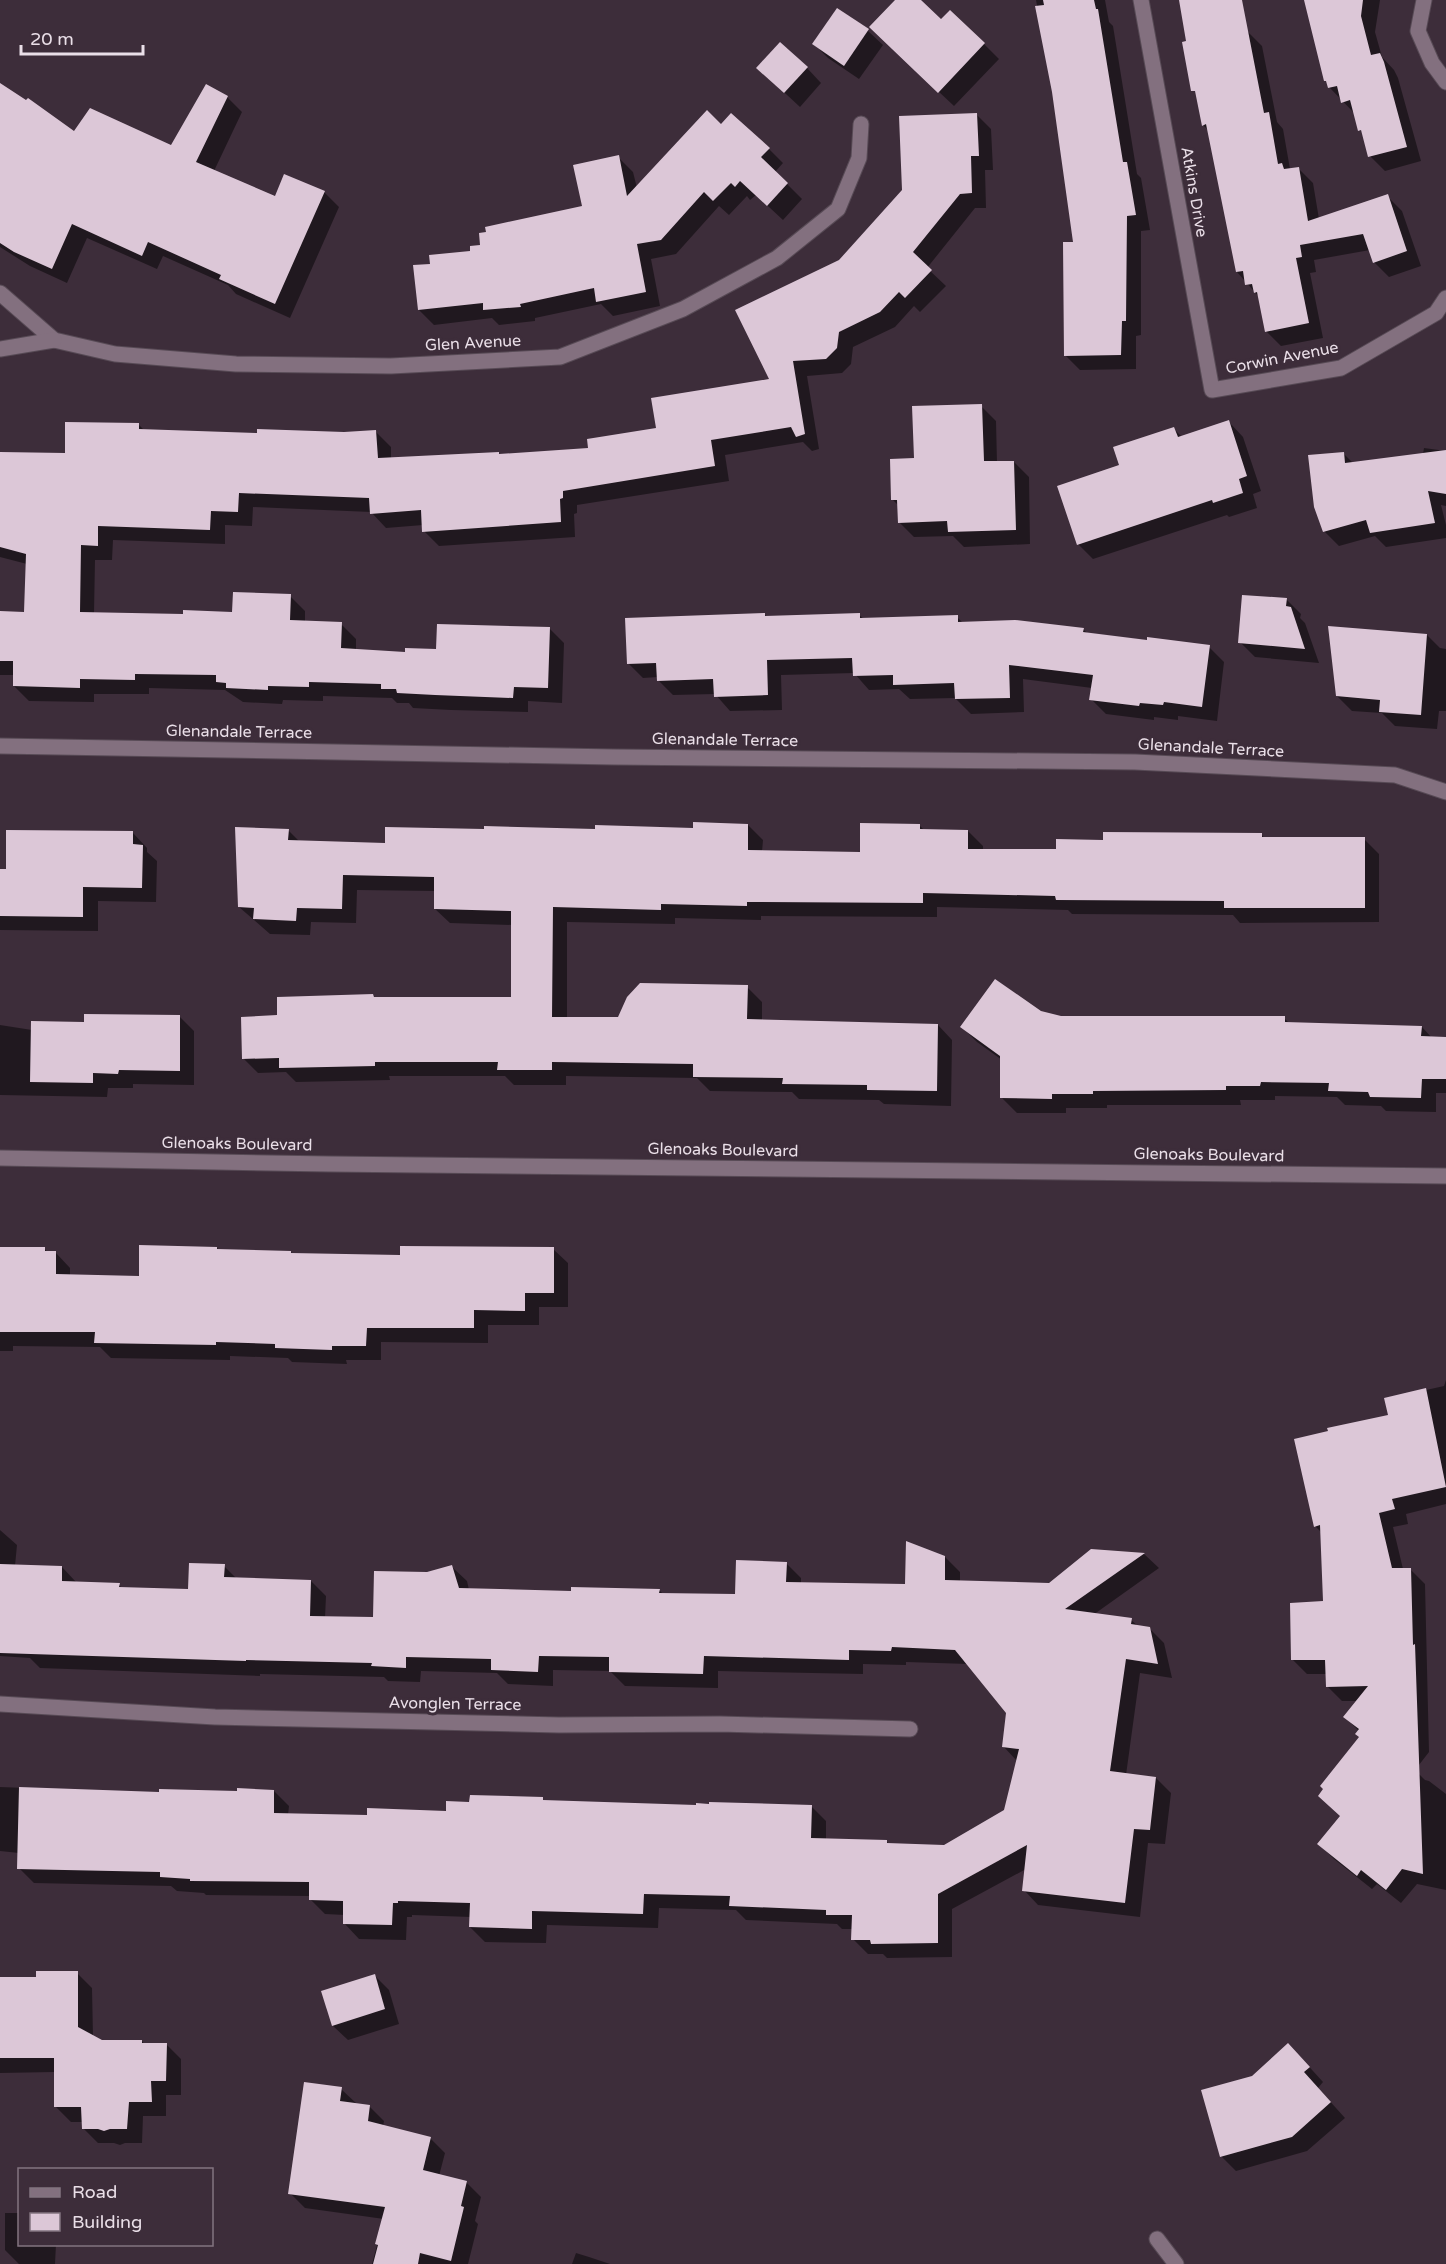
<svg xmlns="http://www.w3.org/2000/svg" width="1446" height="2264" viewBox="0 0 1446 2264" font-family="'Varela Round',sans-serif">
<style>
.shadow{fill:#0007}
.building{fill:#dcc7d7}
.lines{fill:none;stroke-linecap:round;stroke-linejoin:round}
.street-casing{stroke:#574a55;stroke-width:17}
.secondary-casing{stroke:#574a55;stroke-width:17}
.street{stroke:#83707f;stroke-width:15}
.secondary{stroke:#83707f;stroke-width:15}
.labels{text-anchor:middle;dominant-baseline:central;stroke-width:6;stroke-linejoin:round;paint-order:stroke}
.street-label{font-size:16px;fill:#eadfe8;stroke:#3d2d3a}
</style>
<rect width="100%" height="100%" fill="#3d2d3a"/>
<!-- shadow -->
<g class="shadow">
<path d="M897,0H919L941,22L984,44L999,59L954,106L886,42Z"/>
<path d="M1036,0H1105L1109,22L1113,26L1137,174L1141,178L1150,230L1141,231V335L1136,336V369L1080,370L1065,355L1075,243L1053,92Z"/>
<path d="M1195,0H1240L1247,31L1262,46L1277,122L1283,129L1290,169L1298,168L1313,183L1319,219L1387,196L1402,211L1421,266L1389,277L1374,262L1370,250L1314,260L1316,272L1310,273L1323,338L1281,346L1266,331L1260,298L1237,272L1208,130L1203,125Z"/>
<path d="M1316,0H1380L1375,32L1382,57L1394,70L1398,78L1421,161L1385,171L1370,156L1356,115L1330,88Z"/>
<path d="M868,31L883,45L859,79L828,58L813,43Z"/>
<path d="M758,68H807L821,83L800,107Z"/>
<path d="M0,84L75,133L172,147L227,97L242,112L214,171L275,198L324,192L339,207L290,318L236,294L228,285L163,256L157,269L87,238L67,283L30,266L0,247Z"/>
<path d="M976,114L991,129L993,170H985L986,208H975L927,268L946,286L920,312L914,306L895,327L853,347L851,364L842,373L807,376L819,449L812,451L803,442L725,455L729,481L577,505V513L574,514L575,537L439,546L424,531L423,525L386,528L371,512L253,507L252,526L225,525V544L113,540L112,560H95L94,613L185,615L233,613L290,596L305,611V622L341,624L356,639V651L406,653L438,650L549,628L564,643L562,703L528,701V712L451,710L413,708L409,703H397L392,698L323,696V701L283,700L282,704L243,702L225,690L149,688V694H94V702L29,701L14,686V675H0V613H26L27,564L0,557V453L66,455L139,425L144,430L258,435L376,432L391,447V459L500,456L590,449L657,429L771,381L840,261Z"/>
<path d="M721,126L769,149L783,163L775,172L802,199L783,220L756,195L750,200L747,196L729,215L719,206L676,254L651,259L660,306L613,316L601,304L535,318V321L499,325L492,318L434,325L419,310L432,265L471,253L482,247L584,208L618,157L633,172L637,188Z"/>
<path d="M981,406L996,421L997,463L1014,462L1029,477L1030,544L964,547L953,536L914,537L899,522V506L893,500L916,460Z"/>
<path d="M1229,422L1243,437L1261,491L1253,494L1257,508L1229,517L1227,515L1093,559L1078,544L1120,466L1174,429L1183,438Z"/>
<path d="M1424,448L1446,451V506L1441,505L1446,525V538L1386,547L1375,536L1339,546L1324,531L1343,453L1353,463L1423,454Z"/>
<path d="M1286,599L1301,614L1300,618L1305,623L1319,663L1255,657L1240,642Z"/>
<path d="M765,615L767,617L859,615L864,619L957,617L963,623L1083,629L1088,634L1209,647L1224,662L1217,721L1178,716V720L1154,717V720L1106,714L1091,699L1092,688L1023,679L1024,712L971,714L955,698L910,699L899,689L869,690L854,673L781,675L782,710L730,711L715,694L673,695L658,680V677L643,678L628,663Z"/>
<path d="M1427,635L1440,648L1446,649V711H1439L1437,729L1395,726L1382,713L1352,711L1337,696Z"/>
<path d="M748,825L763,840L762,852L861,853L920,826L924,830L968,831L983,846V850L1058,851L1105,841L1261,834L1265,839H1364L1379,854V922L1240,923L1233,915L1072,914L1068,910L937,907V917L761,916V920L675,918V924L567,922V1019H619L747,987L762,1002V1021L938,1025L952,1040L951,1106L884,1104L879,1100L799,1099L792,1092L710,1091L697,1078L566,1076V1085H514L505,1076H389L390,1080L296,1082L286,1072L258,1073L243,1058L279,1017L373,995L376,999H513L512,925L450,923L435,909V891L357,890L356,923L311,922L310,935L270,934L239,907L288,830L300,842L387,845L597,831L694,829Z"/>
<path d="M133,833L147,848V852L157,861L156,902L98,901V931L0,930V871Z"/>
<path d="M1040,1012L1061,1017L1284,1018L1290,1024L1422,1027L1432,1038H1446V1093H1436V1112L1386,1111L1381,1106L1345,1105L1337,1097L1275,1096V1100H1240L1241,1105H1107V1108H1066V1113H1017L1002,1098V1060L977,1042L962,1027Z"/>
<path d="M179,1016L194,1031V1085L133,1084V1088H108L107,1097L0,1095V1025L32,1030Z"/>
<path d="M0,1248H44L48,1253H56L70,1268V1276L140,1278L217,1248L219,1250L291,1252L293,1255L401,1257L553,1249L568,1263V1307H539V1325H488V1343L381,1342V1360H346L347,1364L292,1362L288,1358L230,1356V1360L111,1358L100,1347L13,1346V1351H0Z"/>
<path d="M1446,1380V1504L1406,1514L1408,1524L1393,1527L1403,1569H1410L1425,1584L1429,1752L1415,1770L1425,1780L1429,1781L1446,1794V1890L1417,1884L1401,1903L1377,1884L1372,1889L1334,1859L1319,1844L1341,1816L1360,1737L1359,1731L1345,1717L1358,1701H1342L1327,1686V1674H1307L1292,1659L1325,1603L1321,1532L1315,1526L1390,1416L1386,1399L1444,1386Z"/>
<path d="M0,1530L17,1545L15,1566L62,1567L76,1582L119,1585L122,1588L190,1591L224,1566L237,1579L311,1581L326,1596L325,1618L374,1619L427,1574L452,1567L467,1581L469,1590L572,1593L659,1590L663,1594L736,1596L786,1563L801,1578V1584L906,1586L945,1557L960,1572V1581L1050,1584L1091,1550L1144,1554L1159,1568L1093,1615L1131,1620L1138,1626L1149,1628L1164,1643L1172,1678L1140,1673L1126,1775L1156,1778L1171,1793L1165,1844L1148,1843L1140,1917L1038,1905L1024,1890L1026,1869L952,1909V1957L887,1958L883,1954H868L853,1939V1929H842L837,1924L746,1920L736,1910L659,1908L658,1928L547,1925L546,1943L485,1942L470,1927L471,1917L412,1915V1917H407L406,1940L359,1939L345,1924V1915L325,1914L310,1899V1896L206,1895L204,1893L177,1891L171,1886L34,1883L19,1868V1853L0,1851V1787L160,1793L274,1791L289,1806L288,1815L368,1817L448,1813L471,1803L542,1799L546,1802L698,1807H812L826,1821V1840L886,1841L890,1845L945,1846L1005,1811L1017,1761L1003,1746L1008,1712L968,1664L906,1662V1665L863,1664V1674L718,1671V1688L625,1686L610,1671L553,1670V1686L508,1684L497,1673L421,1671L420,1682L388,1681L384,1677L260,1674V1676L40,1668L30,1658L0,1656Z"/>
<path d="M77,1973L92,1988L93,2037L101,2041H142L145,2045L166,2044L181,2059V2095H166V2116H143L142,2143H125L120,2145L114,2143H98L83,2128V2122H71L56,2107L55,2072L0,2073V1978H37Z"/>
<path d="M374,1975L389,1990L399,2024L348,2040L333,2026Z"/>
<path d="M1303,2060L1323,2082L1318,2088L1345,2118L1307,2151L1236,2171L1221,2156L1252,2077Z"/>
<path d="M341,2089L357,2104L369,2106L384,2121L383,2126L430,2138L445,2153L439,2176L466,2182L481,2197L475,2221L478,2224L468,2264H372L384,2219L305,2208L290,2193Z"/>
<path d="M5,2213H20V2244H56L55,2264H19L5,2250Z"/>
<path d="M576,2253L589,2257L610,2264H572Z"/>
</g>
<!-- building -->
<g class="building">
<path d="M895,0H921L941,19L950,10L985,43L938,93L869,27Z"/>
<path d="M1043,0H1094L1096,9H1098L1123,162H1127L1136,215L1127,216L1126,321H1122L1121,355L1064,356L1063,242H1073L1052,92L1035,6L1044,5Z"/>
<path d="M1179,0H1242L1264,113L1269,112L1278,164L1282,163L1284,169L1299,167L1308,221L1388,194L1407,251L1373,263L1363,234L1300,245L1302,257L1296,258L1309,323L1265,332L1257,292L1254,293L1252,284L1245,285L1243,271L1236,272L1206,124L1202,126L1195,91H1191L1182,42L1186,41Z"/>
<path d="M1304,0H1363L1361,16L1371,55L1380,53L1384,62L1407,147L1368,157L1361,130L1358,131L1350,100L1341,103L1337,86L1328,88L1326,81H1324Z"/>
<path d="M837,8L869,29L844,66L812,44Z"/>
<path d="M780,42L808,67L784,93L756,68Z"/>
<path d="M0,83L26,100L28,98L74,131L90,108L171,145L206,84L228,96L196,162L275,196L284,174L325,191L275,304L219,279L221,275L148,242L142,256L72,224L52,269L14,252L0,243Z"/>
<path d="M707,110L721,124L731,113L770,148L761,157L788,183L767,206L740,181L735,187L731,183L713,201L704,192L661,240L637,244L646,292L596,302L594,288L520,304L521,307L483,310V303L418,310L413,265L430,264L429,255L470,251V246L480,245L479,233L486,232L485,227L582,206L573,165L619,155L627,196Z"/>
<path d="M977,113L979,156H971L972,193L960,194L913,252L932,270L905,298L899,292L880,312L839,332L837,348L826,359L793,361L805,434L796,437L791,427L711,440L715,466L563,491V498L560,499L561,522L422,532L421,510L370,514L369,498L239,493L238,512L211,511L210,530L98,526V546L81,545L80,612L183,614V610L232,612L233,592L291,594L290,620L342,622L341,648L405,652V648L436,649L437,624L550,627L548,688L514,687L513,698L435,695L397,693L396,689H381V684L309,682V687L268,686V690L226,688V683L216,682V675L135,674V680L80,679V688L13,686V661H0V611L24,612L26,554L0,547V452L65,453V422L139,423V429L257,433V429L344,432L376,430L378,458L499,452V454L588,448L587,439L656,428L651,398L769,379L735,310L839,260L902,190L899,116Z"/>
<path d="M982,404L984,461H1014L1016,530L948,532L947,521L898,523L897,500H891L890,459L914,458L912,406Z"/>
<path d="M1229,420L1247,476L1239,479L1243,493L1213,503L1212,500L1077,545L1057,486L1119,465L1113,447L1174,427L1178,437Z"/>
<path d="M1446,450V494L1428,491L1435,523L1370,533L1366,520L1323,532L1314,507L1308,455L1344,452L1345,463Z"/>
<path d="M1242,595L1287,598L1286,606L1291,607L1305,649L1238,643Z"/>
<path d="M765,613V616L860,613V618L958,615V622L1015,620L1084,628L1083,632L1147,640V637L1210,645L1202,707L1164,702L1163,705L1140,703L1139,706L1089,700L1093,675L1009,665L1010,698L955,699L954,683L893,685V675L853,676L852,658L767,660L768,695L714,697L713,679L657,681L656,663L627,664L625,618Z"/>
<path d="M1328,626L1427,634L1421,715L1379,712L1380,700L1336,696Z"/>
<path d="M693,822L748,824V850L860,852V823L920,824V829L968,830V849H1056V839L1103,840V832L1262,833V837H1365V908H1224V901L1056,900L1055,896L923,893V903L747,902V906L661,904V910L553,907L552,1017H618L627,997L640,983L748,985L747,1019L938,1024L937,1091L867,1090V1085L782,1084L783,1078L693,1077V1064L552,1062V1070H497L498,1062H375V1066L279,1068V1058L242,1059L241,1017L277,1015V997L373,994L374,997H511V911L434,909V877L343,875L342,909L297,908L296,921L253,919L254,908L238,907L235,827L289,829L288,840L385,843V827L484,829V826L595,829V825L693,828Z"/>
<path d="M6,830L133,831V844L143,845L142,888L83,887V917L0,916V869H6Z"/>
<path d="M995,979L1041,1011L1061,1016H1285V1022L1422,1026L1421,1036L1446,1037V1079H1422L1421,1098L1370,1097L1368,1092L1328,1091L1329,1083L1261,1082L1260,1086H1226V1090L1093,1091V1094H1052V1099L1000,1098V1056L960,1027Z"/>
<path d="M84,1014L180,1015V1071L119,1070L118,1074L93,1073V1083L30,1082L31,1021L84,1022Z"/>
<path d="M139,1245L217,1247V1249L291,1251V1253L400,1255V1246L554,1247V1293H525V1311L474,1310V1328H367L366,1346H332V1350L275,1348V1344L216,1342V1345L94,1343L95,1332H0V1247H45V1251H56V1274L139,1276Z"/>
<path d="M1426,1388L1446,1487L1392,1499L1395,1509L1379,1513L1392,1568H1411L1413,1645L1415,1644L1423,1874L1402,1869L1386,1890L1361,1870L1357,1876L1317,1844L1340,1816L1318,1796L1323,1789L1320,1786L1359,1737L1355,1734L1359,1729L1343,1717L1368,1686L1326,1687L1325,1660H1291L1290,1603L1323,1601L1320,1525L1314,1527L1294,1439L1328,1431L1327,1428L1388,1415L1384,1398Z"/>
<path d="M906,1541L945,1556V1580L1049,1583L1091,1549L1145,1553L1065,1609L1132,1618L1131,1624L1150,1627L1158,1664L1126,1659L1110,1771L1156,1777L1150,1830L1134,1829L1125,1903L1022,1891L1027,1845L938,1894V1943L871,1944L870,1940H851L852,1915H826V1910L729,1906L730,1896L644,1894L643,1914L532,1911V1929L469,1927L470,1903L398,1901V1903H393L392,1925L343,1924V1901L309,1900V1882L190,1881V1879L160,1877V1872L17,1869L19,1787L159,1792V1789L237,1791V1788L274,1790V1813L367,1815V1808L446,1811V1801L469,1802L470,1795L543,1797V1800L696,1805V1803L709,1804V1802L812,1805L811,1838L887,1840V1843L944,1845L1004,1810L1019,1749L1002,1747L1006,1713L955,1650L892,1647L891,1651L849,1650V1660L704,1656L703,1674L609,1672V1657L539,1656L538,1672L491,1670V1659L406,1657V1668L371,1666L372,1663L246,1660V1661L0,1653V1564L62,1566V1581L120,1583L119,1587L188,1589L189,1563L225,1564L224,1577L311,1580L310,1616L373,1617L374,1571L427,1572L452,1565L459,1588L571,1591V1587L660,1589L659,1593L735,1594L736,1560L787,1562L786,1582L905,1584Z"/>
<path d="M36,1971H78V2027L102,2040H142V2043H167L166,2081H151L152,2102H129L127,2129H110L104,2131L98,2129H82L81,2107H54V2058H0V1977H36Z"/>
<path d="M375,1974L385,2009L332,2026L321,1991Z"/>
<path d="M1288,2043L1310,2067L1304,2072L1331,2102L1292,2137L1220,2157L1201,2090L1252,2076Z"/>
<path d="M304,2082L342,2087L340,2101L370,2105L368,2121L431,2137L423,2170L467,2181L461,2206L464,2207L451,2261L420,2253L418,2264H373L378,2245L375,2244L385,2207L288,2194Z"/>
</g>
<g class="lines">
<defs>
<g id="street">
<path d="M1141,0L1212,390L1341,368L1436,313L1446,298"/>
<path d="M1424,0L1418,31L1432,63L1446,82"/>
<path d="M0,293L54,340L115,354L236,364L391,366L560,357L683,309L777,258L838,209L859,158L861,124"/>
<path d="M0,349L54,340"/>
<path d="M0,746L614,757L1135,762L1395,775L1446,792"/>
<path d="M0,1704L215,1717L559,1725L720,1724L910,1729"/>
<path d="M1157,2239L1176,2264"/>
</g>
<path id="secondary" d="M0,1158L329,1164L1446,1176"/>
</defs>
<!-- street casing -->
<use href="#street" class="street-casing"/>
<!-- secondary casing -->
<use href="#secondary" class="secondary-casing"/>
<!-- street -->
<use href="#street" class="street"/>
<!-- secondary -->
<use href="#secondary" class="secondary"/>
</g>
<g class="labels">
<!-- street labels -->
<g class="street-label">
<text transform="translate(1194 192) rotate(80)">Atkins Drive</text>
<text transform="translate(473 343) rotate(-3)">Glen Avenue</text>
<text transform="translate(1282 358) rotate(-11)">Corwin Avenue</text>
<text transform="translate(239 732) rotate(1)">Glenandale Terrace</text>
<text transform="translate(725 740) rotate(1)">Glenandale Terrace</text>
<text transform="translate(1211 748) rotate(3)">Glenandale Terrace</text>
<text transform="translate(237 1144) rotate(1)">Glenoaks Boulevard</text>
<text transform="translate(723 1150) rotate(1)">Glenoaks Boulevard</text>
<text transform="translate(1209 1155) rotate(1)">Glenoaks Boulevard</text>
<text transform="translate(455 1704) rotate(1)">Avonglen Terrace</text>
</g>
</g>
<!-- legend -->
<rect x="18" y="2168" width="195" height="78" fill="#3d2d3a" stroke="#827480" stroke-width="1.5"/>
<rect x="30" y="2188" width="30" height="9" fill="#83707f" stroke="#827480" stroke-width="1.5"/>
<text x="72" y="2198" font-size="18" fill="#eadfe8">Road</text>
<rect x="30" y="2213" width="30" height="18" fill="#dcc7d7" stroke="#827480" stroke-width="1.5"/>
<text x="72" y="2228" font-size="18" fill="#eadfe8">Building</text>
<!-- scale -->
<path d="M21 45v9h122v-9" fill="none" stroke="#eadfe8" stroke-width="3"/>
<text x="30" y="45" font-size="18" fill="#eadfe8" stroke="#3d2d3a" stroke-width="4.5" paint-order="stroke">20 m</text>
</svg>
